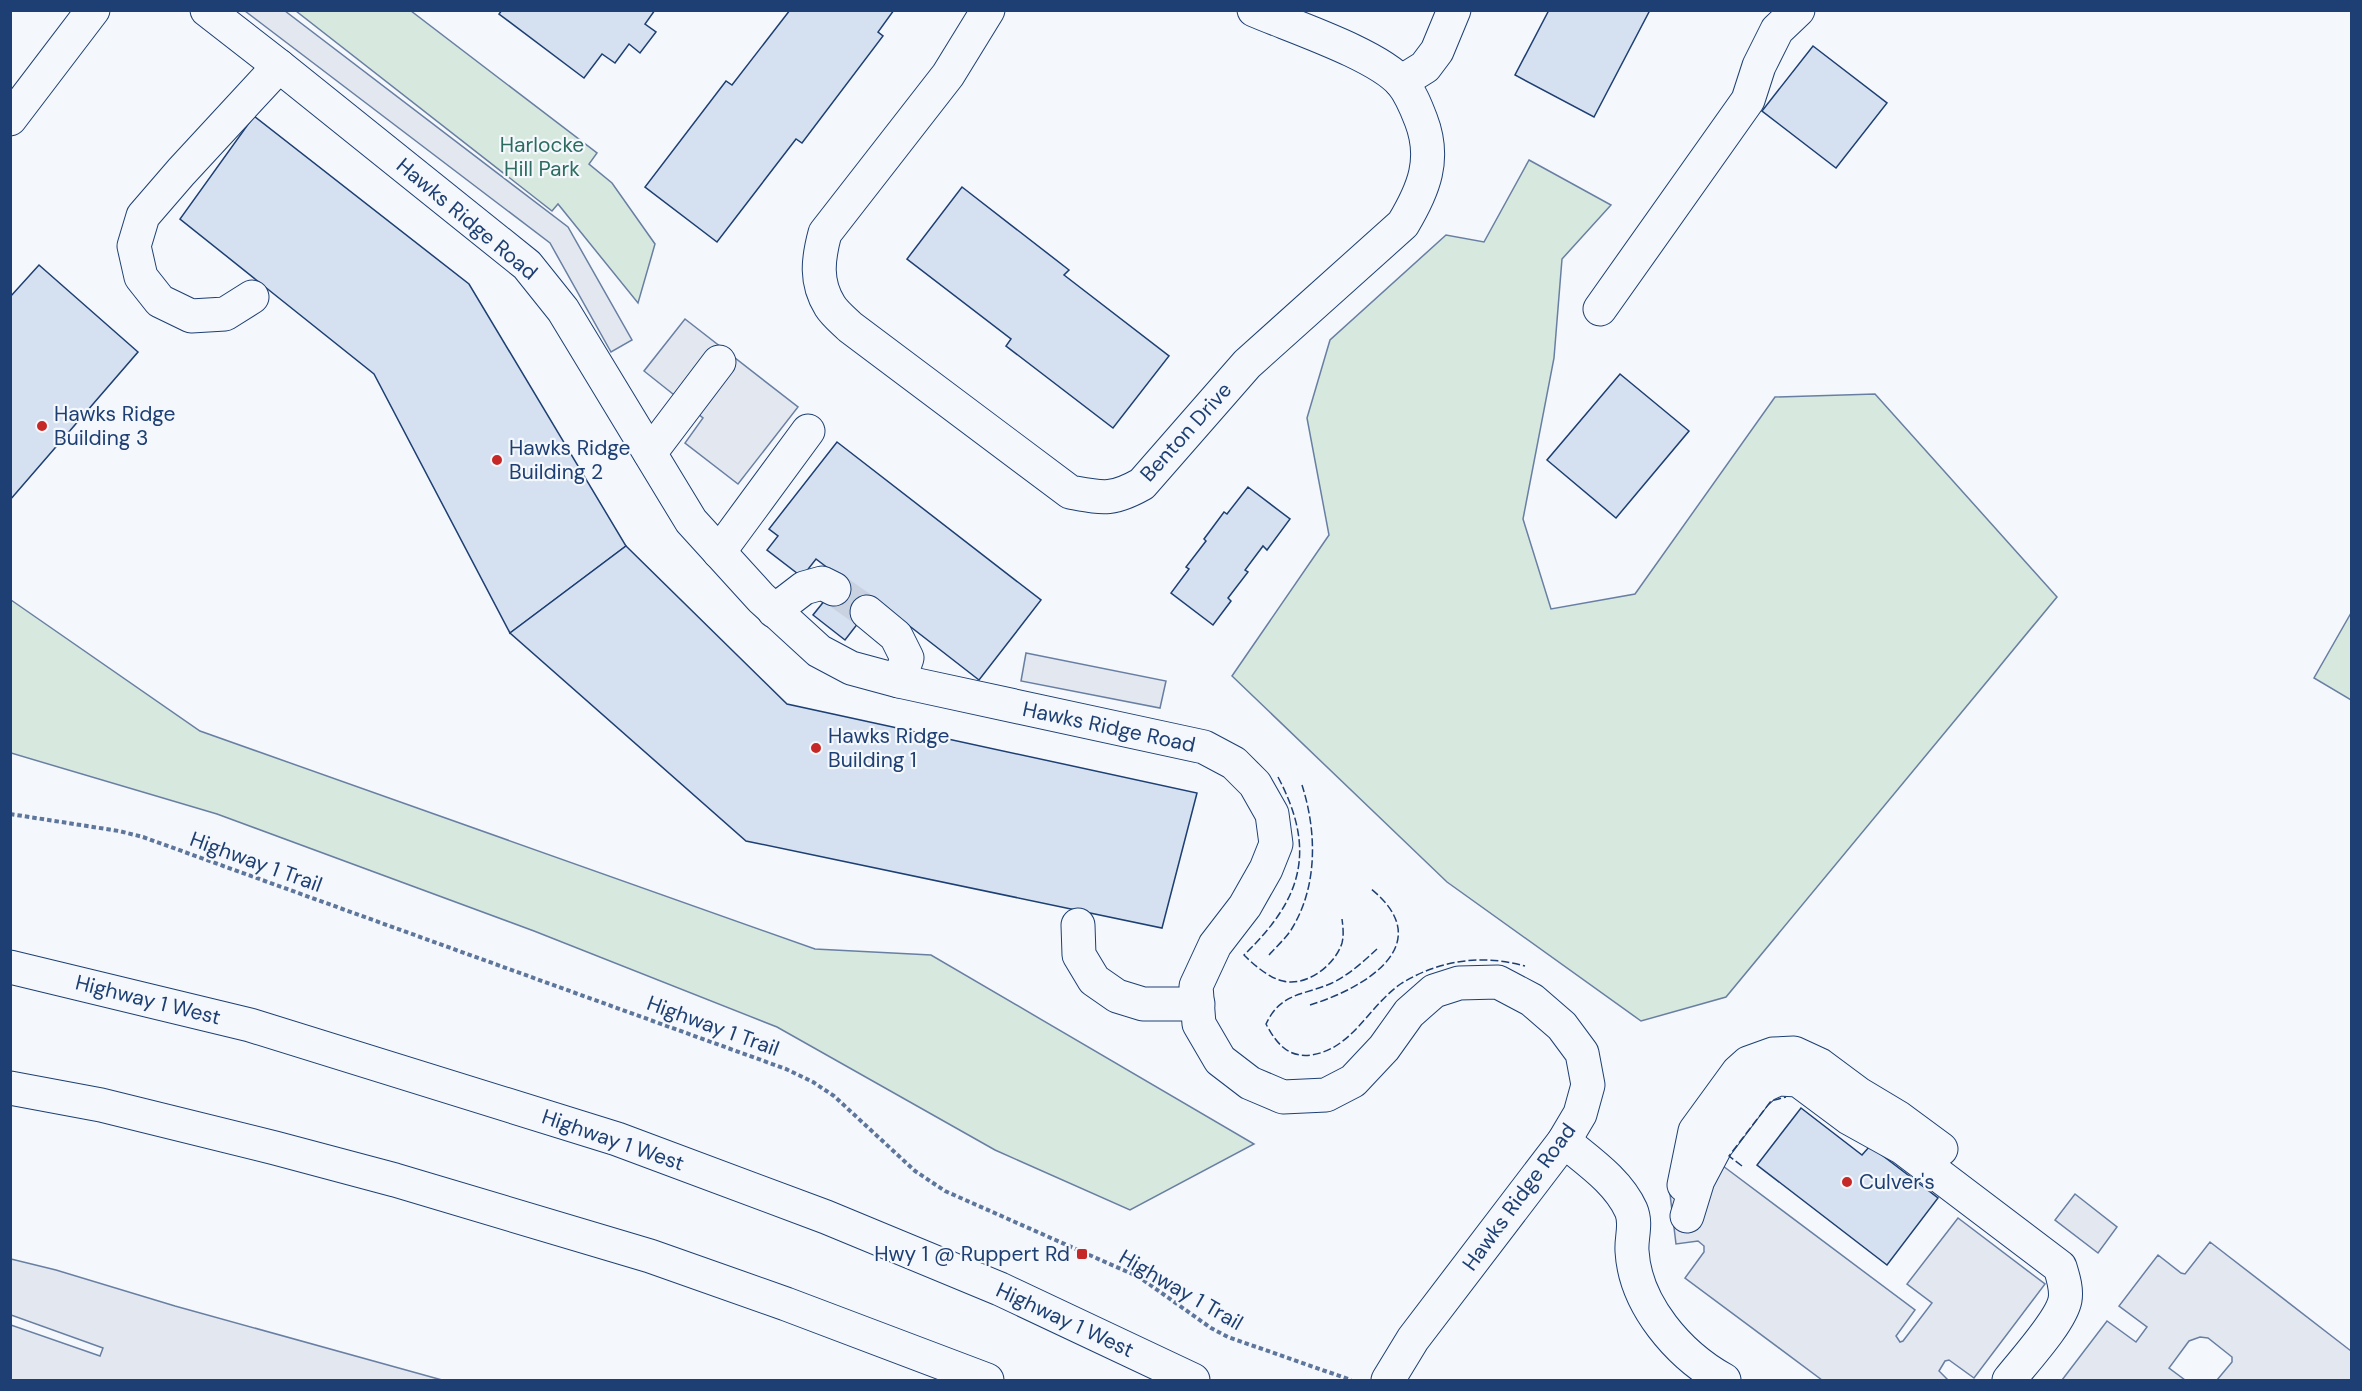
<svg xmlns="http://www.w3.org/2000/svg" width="2362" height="1391" viewBox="0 0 2362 1391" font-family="'DM Sans',sans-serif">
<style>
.green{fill:#d7e8df;stroke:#687fa3;stroke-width:1.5}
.parking{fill:#e3e8f0;stroke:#687fa3;stroke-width:1.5}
.building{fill:#d5e0f0;stroke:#1d3f73;stroke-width:1.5}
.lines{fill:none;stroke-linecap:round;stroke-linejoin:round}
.minor-tunnel{stroke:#c9d2e0;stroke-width:33;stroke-dasharray:33 16;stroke-linecap:butt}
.minor-casing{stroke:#1d3f73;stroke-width:35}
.major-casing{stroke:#1d3f73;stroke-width:35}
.path{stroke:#5e769c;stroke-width:4;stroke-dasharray:4.5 3;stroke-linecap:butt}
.minor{stroke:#f4f7fb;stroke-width:33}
.major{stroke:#f4f7fb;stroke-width:33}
.fence{stroke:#1d3f73;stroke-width:1.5;stroke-dasharray:8 3;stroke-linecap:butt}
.poi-dot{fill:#c62828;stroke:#f4f7fb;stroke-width:2}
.labels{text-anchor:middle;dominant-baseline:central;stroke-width:4.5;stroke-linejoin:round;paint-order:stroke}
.park-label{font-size:21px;fill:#2c6c60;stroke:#f4f7fb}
.street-label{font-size:21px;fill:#1d3f73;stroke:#f4f7fb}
.poi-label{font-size:21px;fill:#1d3f73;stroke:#f4f7fb;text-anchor:start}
</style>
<rect width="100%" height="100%" fill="#f4f7fb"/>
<!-- green -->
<g class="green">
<path d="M296,11H411L597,153L589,164L612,183L655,244L638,303L558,204L552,211Z"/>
<path d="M1529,160L1611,205L1562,259L1554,358L1523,519L1551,609L1635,594L1775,397L1875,394L2057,597L1726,997L1641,1021L1447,882L1232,676L1329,535L1307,418L1330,340L1446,235L1484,242Z"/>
<path d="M11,600L200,731L815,949L931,955L1254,1144L1130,1210L995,1150L777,1027L534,931L217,814L11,753Z"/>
<path d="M2351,613V700L2314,678Z"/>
</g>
<!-- parking -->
<g class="parking">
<path d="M245,11H285L568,227L632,340L611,352L550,243Z"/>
<path d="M685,319L798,407L738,484L685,443L703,418L644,371Z"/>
<path d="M1026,653L1166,681L1160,708L1021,681Z"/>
<path d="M1723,1166L1915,1310L1896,1336L1900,1342L1903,1341L1932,1303L1907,1284L1958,1218L2045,1284L1974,1378L1949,1360L1945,1361L1939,1371L1948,1380H1822L1685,1278L1704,1252V1246L1698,1241L1676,1244L1670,1194L1713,1179Z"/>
<path d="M2075,1194L2117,1227L2098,1253L2055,1220Z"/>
<path d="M2210,1242L2351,1351V1380H2217L2232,1362V1357L2208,1338L2200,1337L2189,1341L2169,1368L2185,1380H2062L2107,1321L2136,1342L2147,1327L2119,1306L2158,1255L2181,1273L2185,1274Z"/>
<path d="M11,1259L56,1270L175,1306L442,1380H11V1325L100,1356L103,1348L11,1315Z"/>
</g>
<!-- building -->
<g class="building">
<path d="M502,10H655L645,24L656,32L640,53L629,44L615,63L602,54L584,78L499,14Z"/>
<path d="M790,10H894L878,32L883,36L802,143L796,139L717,242L645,187L726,81L732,85Z"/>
<path d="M1549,10H1650L1594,117L1515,75Z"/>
<path d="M1813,46L1887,103L1836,168L1762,111Z"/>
<path d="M254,116L469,284L626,546L510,633L374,374L180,219Z"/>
<path d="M962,187L1069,270L1064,275L1169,356L1113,428L1006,346L1011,339L907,259Z"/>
<path d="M39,265L138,352L10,500V297Z"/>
<path d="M1620,374L1689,431L1616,518L1547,460Z"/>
<path d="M837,442L1041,600L979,680L876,600L845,640L813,615L842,579L816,559L802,577L767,550L778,536L769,529Z"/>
<path d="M1248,487L1290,519L1267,550L1263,546L1245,570L1248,572L1228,598L1231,601L1213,625L1171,593L1189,569L1186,567L1206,541L1204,539L1224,512L1227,514Z"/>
<path d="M626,546L787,704L1197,793L1162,928L746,841L510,633Z"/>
<path d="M1801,1108L1862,1155L1870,1146L1938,1198L1887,1265L1757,1165Z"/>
</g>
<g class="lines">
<!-- minor-tunnel -->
<path class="minor-tunnel" d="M834,589L867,612"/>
<defs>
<g id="minor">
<path d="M207,10L279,66L527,265L563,310L691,521L761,598L819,651L851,668L899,681L1204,747L1234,763L1255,784L1272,814L1276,844L1266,869L1245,906L1215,945L1196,986L1199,1024L1220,1060L1250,1083L1283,1097L1326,1095L1353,1081L1384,1048L1409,1013L1434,991L1459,983L1498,982L1532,1000L1562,1026L1582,1053L1588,1085L1580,1114L1564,1141L1413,1339L1388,1380"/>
<path d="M988,10L948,75L825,233C818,259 815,282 830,306C835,314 844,321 850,327L1070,492C1103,498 1112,501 1142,484L1247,364L1403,224C1424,189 1436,159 1421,120C1416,107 1411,94 1402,83C1377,54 1291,26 1254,10"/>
<path d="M1401,82L1425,67L1437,51L1454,10"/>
<path d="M10,119L93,10"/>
<path d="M252,297L225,314L191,316L160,301L141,277L134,246L143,216L181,172L279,66"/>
<path d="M1600,309L1748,100L1759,66L1777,30L1798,10"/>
<path d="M650,453L719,362"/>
<path d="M719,552L808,431"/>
<path d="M774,611L804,588L822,583L834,589"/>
<path d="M867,612L896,636L907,658L899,681"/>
<path d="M1078,925L1079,955L1094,980L1117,996L1143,1004H1198"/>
<path d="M1564,1141C1588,1161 1618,1181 1631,1210C1637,1224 1631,1237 1632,1251C1635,1305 1679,1355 1724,1380"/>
<path d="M1684,1185L1695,1131L1738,1072L1748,1063L1773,1054L1794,1053L1820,1065L1859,1094L1899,1118L1941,1149"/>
<path d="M1687,1216L1698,1180L1716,1146L1755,1094L1765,1085L1778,1079L1798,1080L1849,1118L1903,1148L2060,1267C2063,1277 2067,1289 2065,1300C2061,1321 2024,1361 2009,1380"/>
</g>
<g id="major">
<path d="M10,967L250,1025L617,1139L826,1217L1000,1289L1193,1380"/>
<path d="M10,1088L101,1105L275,1148L395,1180L650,1256L786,1304L987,1380"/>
</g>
</defs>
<!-- minor casing -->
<use href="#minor" class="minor-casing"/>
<!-- major casing -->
<use href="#major" class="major-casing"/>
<!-- path -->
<path class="path" d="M10,814L119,831L143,837L786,1069L813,1082L834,1096L915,1171L945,1191L1139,1277L1211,1328L1228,1337L1351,1380"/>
<!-- minor -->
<use href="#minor" class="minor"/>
<!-- major -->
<use href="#major" class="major"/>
<!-- fence -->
<g class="fence">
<path d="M1278,777C1317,851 1302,899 1244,955C1254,965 1269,978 1283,981C1307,987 1335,965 1342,943C1344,935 1343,927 1342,919"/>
<path d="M1377,949C1365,960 1351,973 1336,981C1307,996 1282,990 1266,1024C1276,1043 1288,1058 1311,1055C1353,1049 1369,1005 1402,983C1440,960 1482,954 1525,966"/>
<path d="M1269,955C1276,947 1285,939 1291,930C1318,887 1317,832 1302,785"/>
<path d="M1310,1005C1365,988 1440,944 1370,888"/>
<path d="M1742,1166L1729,1156L1771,1101L1786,1097"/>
</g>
</g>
<!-- markers -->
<g class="poi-dot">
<circle cx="42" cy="426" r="6"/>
<circle cx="497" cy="460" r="6"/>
<circle cx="816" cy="748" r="6"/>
<circle cx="1847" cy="1182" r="6"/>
<rect x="1076" y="1248" width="12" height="12" rx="3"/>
</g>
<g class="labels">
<!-- park labels -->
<g class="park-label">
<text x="542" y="145">Harlocke<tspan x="542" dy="24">Hill Park</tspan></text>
</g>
<!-- street labels -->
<g class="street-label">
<text transform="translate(467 219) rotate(40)">Hawks Ridge Road</text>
<text transform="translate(1186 432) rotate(-48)">Benton Drive</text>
<text transform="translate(1109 727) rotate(12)">Hawks Ridge Road</text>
<text transform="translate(256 862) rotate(20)">Highway 1 Trail</text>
<text transform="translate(148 1000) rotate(14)">Highway 1 West</text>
<text transform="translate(713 1026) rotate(20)">Highway 1 Trail</text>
<text transform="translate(613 1140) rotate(19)">Highway 1 West</text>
<text transform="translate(1519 1197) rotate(-54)">Hawks Ridge Road</text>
<text transform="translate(1181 1290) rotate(30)">Highway 1 Trail</text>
<text transform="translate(1065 1320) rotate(25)">Highway 1 West</text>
</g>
<!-- poi labels -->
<g class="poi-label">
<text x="54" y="414">Hawks Ridge<tspan x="54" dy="24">Building 3</tspan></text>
<text x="509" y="448">Hawks Ridge<tspan x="509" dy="24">Building 2</tspan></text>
<text x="828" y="736">Hawks Ridge<tspan x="828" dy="24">Building 1</tspan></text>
<text x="1859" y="1182">Culver's</text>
<text x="1070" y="1254" text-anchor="end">Hwy 1 @ Ruppert Rd</text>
</g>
</g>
<!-- border -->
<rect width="2362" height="1391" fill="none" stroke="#1d3f73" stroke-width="24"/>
</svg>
